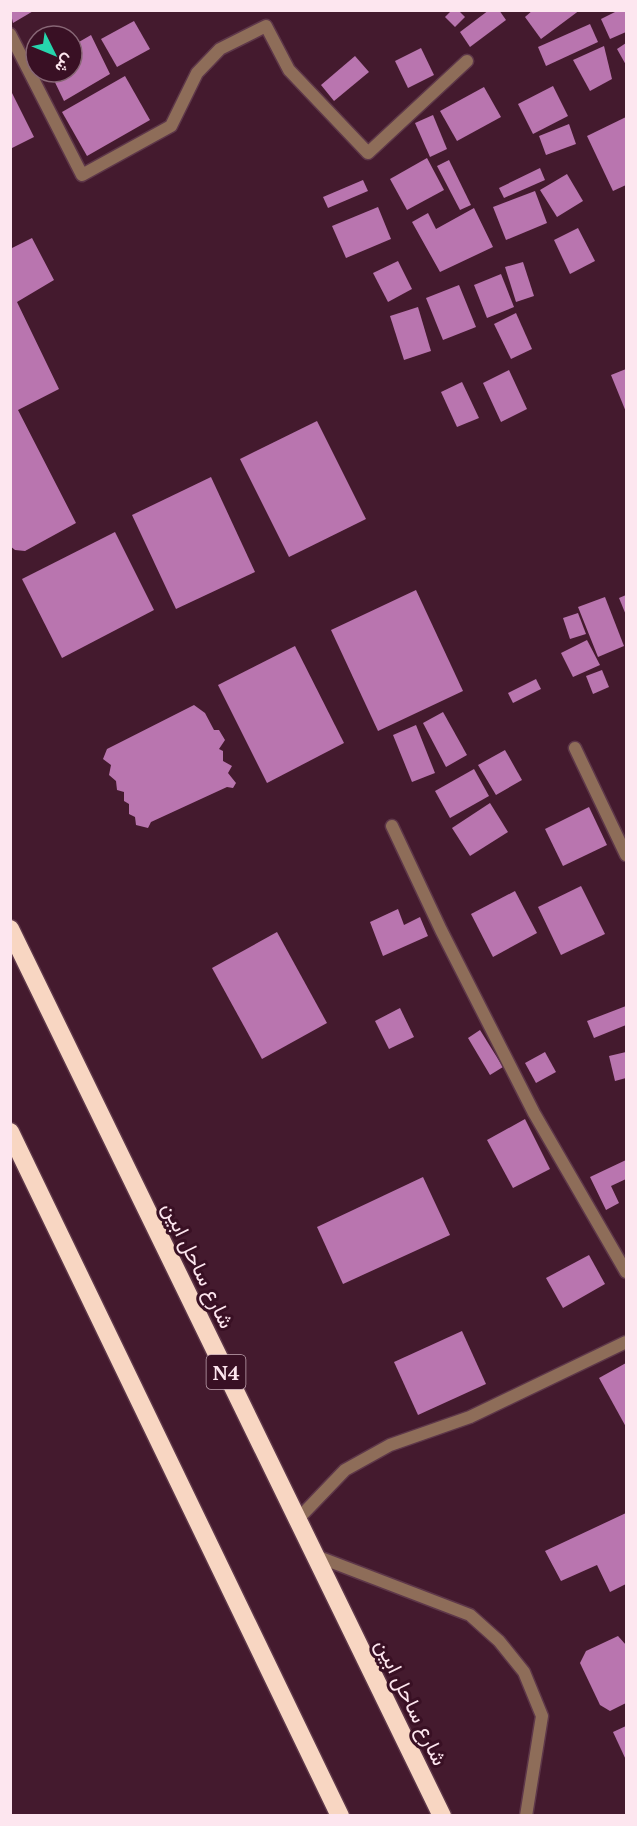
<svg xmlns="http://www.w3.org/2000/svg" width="637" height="1826" viewBox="0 0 637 1826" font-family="'PT Serif',Vazirmatn,serif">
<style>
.building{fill:#b975af}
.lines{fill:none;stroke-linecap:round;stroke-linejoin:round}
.lane-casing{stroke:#5e3749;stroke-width:15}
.street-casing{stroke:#5e3749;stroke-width:15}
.highway-casing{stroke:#5e3749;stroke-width:21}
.lane{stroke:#8e6d59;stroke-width:12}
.street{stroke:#8e6d59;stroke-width:12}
.highway{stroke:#f8d6c2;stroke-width:18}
.labels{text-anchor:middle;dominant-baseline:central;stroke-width:6;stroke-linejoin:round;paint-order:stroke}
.shield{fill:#391024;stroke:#c2a6b2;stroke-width:1.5}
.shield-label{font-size:20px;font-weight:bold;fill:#fde6ef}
.street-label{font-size:21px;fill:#fde6ef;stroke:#391024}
</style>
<rect width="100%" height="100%" fill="#441a2e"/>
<!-- building -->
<g class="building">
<path d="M10,10H35L13,23Z"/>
<path d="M452,10H458L465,17L455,27L445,17Z"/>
<path d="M489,10H499L506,20L470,47L460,32Z"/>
<path d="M533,10H580L541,39L525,17Z"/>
<path d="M619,10H626V32L610,39L601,19Z"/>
<path d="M134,21L150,49L117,67L101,39Z"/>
<path d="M590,24L598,42L546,66L538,47Z"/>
<path d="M91,35L110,74L64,101L50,72H72V46Z"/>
<path d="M626,43V65L617,49Z"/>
<path d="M604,46L612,79L590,91L573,60Z"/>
<path d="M421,48L434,75L408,88L395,61Z"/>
<path d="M355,56L369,72L334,101L321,85Z"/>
<path d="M125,76L150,120L87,156L62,112Z"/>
<path d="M553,86L568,116L533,134L518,104Z"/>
<path d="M484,87L501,117L457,141L440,111Z"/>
<path d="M10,89L34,137L10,149Z"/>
<path d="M433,115L447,149L430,157L415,123Z"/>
<path d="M626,117V185L613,191L587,136Z"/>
<path d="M569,124L576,144L546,155L539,136Z"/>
<path d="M427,158L444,190L407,210L390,179Z"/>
<path d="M449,160L471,205L460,210L437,166Z"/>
<path d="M540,168L545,180L504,198L499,188Z"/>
<path d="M567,174L583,201L557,217L540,190Z"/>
<path d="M363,180L368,191L328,208L323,197Z"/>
<path d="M535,191L547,223L506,240L493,207Z"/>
<path d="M378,207L391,239L346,258L332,226Z"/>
<path d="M474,208L493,247L440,272L412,222L428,213L436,229Z"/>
<path d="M578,228L595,261L570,274L554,240Z"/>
<path d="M32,238L54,280L17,302L59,389L18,410L76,523L25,551L15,550L10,546V249Z"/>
<path d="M398,261L412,289L388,302L373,273Z"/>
<path d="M523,262L534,296L516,302L505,267Z"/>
<path d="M501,274L514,307L487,318L474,285Z"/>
<path d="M459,285L476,327L443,340L426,298Z"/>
<path d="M418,307L431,351L404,360L390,316Z"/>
<path d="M516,313L532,349L511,359L494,324Z"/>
<path d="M626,369V412L611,375Z"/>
<path d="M509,370L527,409L501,422L483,383Z"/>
<path d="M462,382L479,418L457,427L441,392Z"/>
<path d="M317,421L366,519L289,557L240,459Z"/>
<path d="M211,477L255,572L176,609L132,515Z"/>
<path d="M115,532L154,610L62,658L22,579Z"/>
<path d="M416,590L463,691L378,731L331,630Z"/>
<path d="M626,595V615L619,598Z"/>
<path d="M605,597L624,646L598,657L578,607Z"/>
<path d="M578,613L586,634L570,639L563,618Z"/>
<path d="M587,640L600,665L573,677L561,653Z"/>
<path d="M295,646L344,743L267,783L218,685Z"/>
<path d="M602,670L609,687L593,694L586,676Z"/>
<path d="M536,679L541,689L513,703L508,693Z"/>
<path d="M194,705L205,713L214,730H219L225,740L219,749L223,751V761L232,766L228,773L236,783L233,788L227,787L151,822L148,828L136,825L135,817L129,814V804L124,801V792L117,790L116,781L109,775L111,765L103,759L107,749Z"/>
<path d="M443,712L467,755L446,767L423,723Z"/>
<path d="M416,725L435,773L412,782L393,735Z"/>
<path d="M505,750L522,780L496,795L478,765Z"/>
<path d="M474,769L489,796L450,818L435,791Z"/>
<path d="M490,803L508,832L470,856L452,828Z"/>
<path d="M589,807L607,845L563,866L545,829Z"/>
<path d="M581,886L605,934L561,955L538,907Z"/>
<path d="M515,891L537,933L493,957L471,914Z"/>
<path d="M398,909L404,925L420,917L428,936L383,956L370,922Z"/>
<path d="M277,932L327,1023L262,1059L212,968Z"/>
<path d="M626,1006V1025L594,1038L587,1021Z"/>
<path d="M400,1008L414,1037L389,1049L375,1021Z"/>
<path d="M480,1030L503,1067L490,1075L468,1038Z"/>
<path d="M545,1052L556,1072L536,1083L525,1063Z"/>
<path d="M626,1052V1078L615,1081L609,1056Z"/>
<path d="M525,1119L550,1169L513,1188L487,1140Z"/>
<path d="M626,1160V1179L611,1186L619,1203L606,1210L590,1177Z"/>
<path d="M423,1177L450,1235L343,1284L317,1227Z"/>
<path d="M589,1255L605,1284L563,1308L546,1278Z"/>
<path d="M462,1331L486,1384L418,1415L394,1362Z"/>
<path d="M626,1363V1427L599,1378Z"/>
<path d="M626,1513V1584L610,1592L597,1565L561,1581L545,1551Z"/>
<path d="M618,1636L626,1645V1703L610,1711L600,1705L580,1663L586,1651Z"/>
<path d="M626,1726V1760L613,1732Z"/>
</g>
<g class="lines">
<defs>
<path id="lane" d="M316,1556L470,1615L499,1641L524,1672L542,1716L526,1816"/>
<g id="street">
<path d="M10,34L82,175L171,126L197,73L220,49L266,26L289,70L368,153L467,61"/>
<path d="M575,748L626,855"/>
<path d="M392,826L441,930L534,1113L626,1272"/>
<path d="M298,1519L345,1470L390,1445L470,1417L626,1342"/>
</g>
<g id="highway">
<path d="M10,929L442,1816"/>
<path d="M10,1132L340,1816"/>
</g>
</defs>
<!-- lane casing -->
<use href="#lane" class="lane-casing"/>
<!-- street casing -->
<use href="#street" class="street-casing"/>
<!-- highway casing -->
<use href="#highway" class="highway-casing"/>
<!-- lane -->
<use href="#lane" class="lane"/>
<!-- street -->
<use href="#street" class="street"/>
<!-- highway -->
<use href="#highway" class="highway"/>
</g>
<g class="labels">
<!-- shield labels -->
<rect class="shield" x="206.5" y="1355" width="39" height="34" rx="4.5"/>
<g class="shield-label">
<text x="226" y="1372">N4</text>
</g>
<!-- street labels -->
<g class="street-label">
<text transform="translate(199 1265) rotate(64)">شارع ساحل ابين</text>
<text transform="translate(412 1702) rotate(64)">شارع ساحل ابين</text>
</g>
</g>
<!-- border -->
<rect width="637" height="1826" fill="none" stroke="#fde6ef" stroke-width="24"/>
<!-- north arrow -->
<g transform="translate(54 54) rotate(133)"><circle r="28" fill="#391024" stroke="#876675" stroke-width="1.5"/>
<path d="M0-4.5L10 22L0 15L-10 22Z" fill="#27d5ad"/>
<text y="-9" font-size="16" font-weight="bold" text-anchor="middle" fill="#fde6ef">ش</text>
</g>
</svg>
